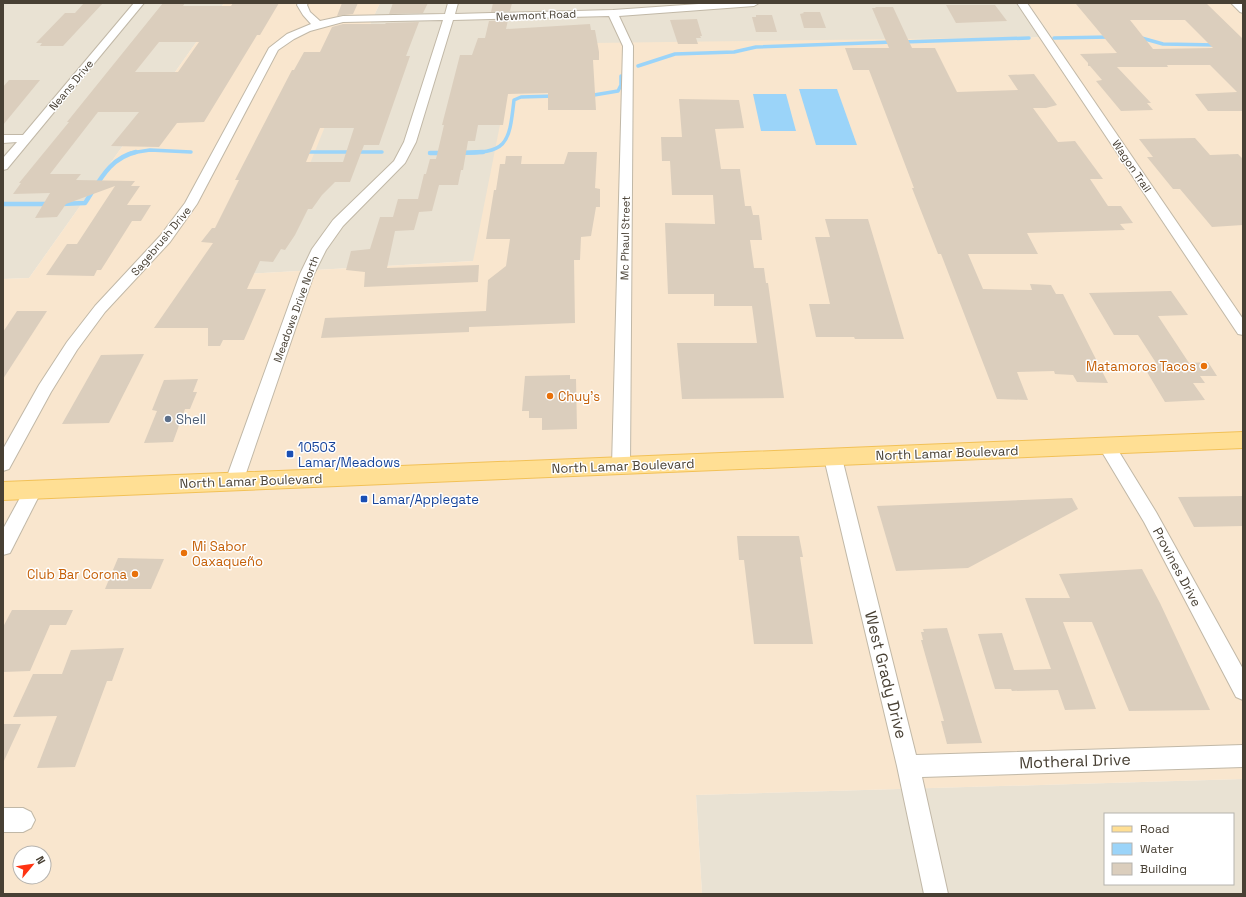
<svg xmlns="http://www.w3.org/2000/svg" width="1246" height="897" viewBox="0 0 1246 897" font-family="'Space Grotesk',sans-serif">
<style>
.residential{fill:#e9e2d3;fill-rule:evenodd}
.commercial{fill:#f9e6ce;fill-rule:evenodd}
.water{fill:#9bd4f9}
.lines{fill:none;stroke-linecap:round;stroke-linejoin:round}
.stream-far1{stroke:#9bd4f9;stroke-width:3.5}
.stream{stroke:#9bd4f9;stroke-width:4.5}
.building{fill:#dbcebd;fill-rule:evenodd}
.minor-casing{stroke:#c1b8a7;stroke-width:2}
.primary-casing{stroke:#f2c157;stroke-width:2}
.minor{fill:#fff;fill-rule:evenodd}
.primary{fill:#ffdf94;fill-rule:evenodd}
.food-dot{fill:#e8710a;stroke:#fff;stroke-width:1.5}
.service-dot{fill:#5c6f8a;stroke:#fff;stroke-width:1.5}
.transit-dot{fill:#1a4fb4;stroke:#fff;stroke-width:1.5}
.labels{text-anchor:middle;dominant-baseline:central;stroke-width:3;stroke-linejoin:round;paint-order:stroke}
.far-street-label{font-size:11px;fill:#484034;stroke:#fff}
.food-label{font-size:13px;fill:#c56008;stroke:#fff;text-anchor:end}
.service-label{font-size:13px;fill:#4e5e75;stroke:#fff;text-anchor:start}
.transit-label{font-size:13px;fill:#164399;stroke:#fff;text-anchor:start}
.street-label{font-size:13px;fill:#484034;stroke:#fff}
.near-street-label{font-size:16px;fill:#484034;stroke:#fff}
</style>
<rect width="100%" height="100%" fill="#f5f0e6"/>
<!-- residential -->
<g class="residential">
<path d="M3,3H224L29,278L3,279Z"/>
<path d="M380,3H1028L1052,37L1013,38L473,261L227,275L345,77Z"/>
<path d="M1243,779V894H702L696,795ZM1105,814H1233V884H1105Z"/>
</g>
<!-- commercial -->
<path class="commercial" d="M224,3H380L345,77L307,171L227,275L473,261L516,44L1052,37L1028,3H1243V779L696,795L702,894H3V279L29,278ZM20,853H44V877H20Z"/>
<!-- water -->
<g class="water">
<path d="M799,89H837L857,145H816Z"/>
<path d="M753,94H786L796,131H761Z"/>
</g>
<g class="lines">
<!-- stream-far1 -->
<g class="stream-far1">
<path d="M1138,37L1163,44L1217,45"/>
<path d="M1054,38L1110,37"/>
<path d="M902,42L1029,38"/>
<path d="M638,66L675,54L734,52L756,47L893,42"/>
<path d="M588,96L618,91L621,85V76"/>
<path d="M304,152H382"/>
<path d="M131,153L150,150L191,152"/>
<path d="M430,153H444"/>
<path d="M458,153C507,153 509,146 514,100L521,97L555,96"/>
</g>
<!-- stream -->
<g class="stream">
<path d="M430,153H444"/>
<path d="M458,153L483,152"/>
<path d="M3,204H51"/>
<path d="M61,204L85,203C99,182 109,158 136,152"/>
</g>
</g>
<!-- building -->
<g class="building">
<path d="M84,3H103L63,46H40L42,43H36L65,13H75Z"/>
<path d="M163,3H185L183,6H231L233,3H279L260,35H257L204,122L177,123L159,147L111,146L139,112H98L50,174H81L76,180L135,181L131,186H140L127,205H151L141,221H132L101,270H97L94,276L46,275L67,244H77L115,186L66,204L57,217L35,218L50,193L13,194L21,183H19L69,122H67ZM159,42H199L178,72H135Z"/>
<path d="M342,3H358L353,14L337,16Z"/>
<path d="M393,3H428L423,13L389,14Z"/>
<path d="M493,3H512L510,11L491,12Z"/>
<path d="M1109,3L1110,4L1206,3L1243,39V111H1208L1195,94L1237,92L1210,65H1167L1168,67H1117L1151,103H1147L1153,110L1121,111L1096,81L1102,80L1090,66H1088V63L1080,54L1117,53L1076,4ZM1130,20H1185L1213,48L1153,49Z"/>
<path d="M946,5H995L1007,21L956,23Z"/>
<path d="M875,7H893L912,48H935L957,92L1018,90L1008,75L1034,74L1057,105L1046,108H1033L1058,142L1075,141L1103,179H1090L1108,206H1121L1133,223L1120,224L1125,230L1027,233L1038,254H968L983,289L1032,290L1030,284L1051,285L1056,294H1063L1108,383L1077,382L1073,375L1055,374L1054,371L1017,372L1028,400L997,399L941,254H938L912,188H914L869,70H853L845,48H889L872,8H876Z"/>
<path d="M803,12H820L826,28H804L800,14L804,13Z"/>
<path d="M756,15H772L777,32H756L752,17H756Z"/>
<path d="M697,19L702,36H700L701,38H696L698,44H678L670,20Z"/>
<path d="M508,20L506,29L590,24L591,30H595L599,52V60H593L596,110H548V93L508,94L503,125H478L475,141H468L463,170H461L458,185H439L432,211L419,212L414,230L395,231L387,268L479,265L478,282L364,287L365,272L346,270L351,251L370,249L380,217H393L398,199H418L424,174H426L430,159H436L444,125H442L460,55H472L478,38H485L489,21Z"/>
<path d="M419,22L406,56H410L379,145H364L350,182H335L322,195L312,209H308L295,235L285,250L281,249L273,262L260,261L247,289H266L244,340H223L220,346H208V328H154L213,243L201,242L212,228H215L239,180H235L292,70H294L304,52H320L332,27L343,24H385L386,23ZM320,128H354L343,162H306Z"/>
<path d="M9,80H40L3,125V87Z"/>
<path d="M679,99L739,100L744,128L715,129L721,169H740L745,206H751L753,215H759L762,240H750L754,268H764L766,283H768L784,398L682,399L677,343H757L752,306H714V294H668L665,223L715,224L713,195H672L670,161H662L661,137H682Z"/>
<path d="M1195,138L1210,155L1238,154L1243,159V225L1212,227L1180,189H1173L1147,157H1153L1139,139Z"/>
<path d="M568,152H597L595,188L600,189V207H596L591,236L581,237L580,260H574L575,323L469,327V332L321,338L325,318L486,311L488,280L506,266L510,239H486L494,190H496L500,164H505L506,156H522L521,164H564Z"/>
<path d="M825,219H868L904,339H855L854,337H816L809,304H830L815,237H830Z"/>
<path d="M1171,291L1188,315L1158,316L1189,363L1208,362L1217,376H1200L1205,383H1193L1205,400L1165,402L1144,367L1158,366L1138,335H1114L1089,293Z"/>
<path d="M17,311H47L3,379V332Z"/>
<path d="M144,354L109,423L62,424L101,355Z"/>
<path d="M570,375V379H576L577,429L542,430V418H529V411H522L525,376Z"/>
<path d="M198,379L193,392H197L190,409H185L173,442L144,443L157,411L152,410L164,380Z"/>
<path d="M1243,496V526L1194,527L1178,497Z"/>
<path d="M1072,498L1078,509L968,568L896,571L877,506Z"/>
<path d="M737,536H799L803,557H800L813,644H754L744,560H739Z"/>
<path d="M118,558L164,559L151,589H105Z"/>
<path d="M1142,569L1160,603L1210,710L1129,711L1092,622H1063L1096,709L1065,710L1058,690L1012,691L1011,689H995L978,634L1002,633L1014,670L1051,669L1025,598H1070L1059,574Z"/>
<path d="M12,610H73L66,625H50L30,671L3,672V627Z"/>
<path d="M947,628L982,743L947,744L941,721H944L921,640H923L921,632H924L923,629Z"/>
<path d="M124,648L112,681H107L75,767L37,768L57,716L13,717L33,674H62L71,650Z"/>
<path d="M3,724H21L3,763Z"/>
</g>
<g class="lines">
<defs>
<g id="minor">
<path d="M134,3H144L7,169L3,170V158L17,142L3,143V135H23Z"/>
<path d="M298,3H308L307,5L310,12L320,21L343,16L445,14L448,3H458L455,14L613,10L713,3H759L754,6L619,16L633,46L630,466L627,471L621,473L615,471L612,466L623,46L609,16L453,20L416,142L405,163L343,226L326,250L314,274L243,482L240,487L234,489L228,487L225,482L300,274L312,249L333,220L394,161L404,142L443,20L343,22L310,31L294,39L278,50L197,204L170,242L105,312L77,350L51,392L9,469L3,471V449L39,385L67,342L95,306L160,236L185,203L269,48L287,34L311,24L303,15L297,5Z"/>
<path d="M1017,3H1027L1243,319V335L1238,334Z"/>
<path d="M1231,3H1241L1243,5V13L1240,12Z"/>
<path d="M1107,440L1113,442L1156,512L1243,669V700L1236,697L1144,522L1099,447L1101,442Z"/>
<path d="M833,451L839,453L842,458L916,755L1243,745V767L922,777L948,894H924L897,766L824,458L827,453Z"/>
<path d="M33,483L39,485L42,490L10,553L3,555V529L27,485Z"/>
<path d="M3,808H23L31,812L35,820L31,828L23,832H3Z"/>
</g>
<path id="primary" d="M1243,432V448L3,500V482Z"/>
</defs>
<!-- minor casing -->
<use href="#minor" class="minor-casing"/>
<!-- primary casing -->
<use href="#primary" class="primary-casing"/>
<!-- minor -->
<use href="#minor" class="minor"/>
<!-- primary -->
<use href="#primary" class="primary"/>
</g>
<!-- markers -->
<g class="food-dot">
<circle cx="1204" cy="366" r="4"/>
<circle cx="550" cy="396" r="4"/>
<circle cx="184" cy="553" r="4"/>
<circle cx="135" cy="574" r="4"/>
</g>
<circle class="service-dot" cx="168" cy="419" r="4"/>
<g class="transit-dot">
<rect x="286" y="450" width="8" height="8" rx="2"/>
<rect x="360" y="495" width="8" height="8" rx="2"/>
</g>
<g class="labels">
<!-- far-street labels -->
<g class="far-street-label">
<text transform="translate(536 15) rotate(-2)">Newmont Road</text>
<text transform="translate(71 85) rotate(-50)">Neans Drive</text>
<text transform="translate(1132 166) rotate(56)">Wagon Trail</text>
<text transform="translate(625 238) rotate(-89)">Mc Phaul Street</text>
<text transform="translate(161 241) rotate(-50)">Sagebrush Drive</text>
<text transform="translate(296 309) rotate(-70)">Meadows Drive North</text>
</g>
<!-- food labels -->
<g class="food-label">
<text x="1196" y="366">Matamoros Tacos</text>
<text x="558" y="396" text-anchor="start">Chuy's</text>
<text x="192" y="546" text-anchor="start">Mi Sabor<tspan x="192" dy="15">Oaxaqueño</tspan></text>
<text x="127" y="574">Club Bar Corona</text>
</g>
<!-- service labels -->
<g class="service-label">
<text x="176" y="419">Shell</text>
</g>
<!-- transit labels -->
<g class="transit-label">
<text x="298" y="447">10503<tspan x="298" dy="15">Lamar/Meadows</tspan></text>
<text x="372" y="499">Lamar/Applegate</text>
</g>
<!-- street labels -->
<g class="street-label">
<text transform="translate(947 453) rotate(-2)">North Lamar Boulevard</text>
<text transform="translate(623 466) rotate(-2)">North Lamar Boulevard</text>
<text transform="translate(251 481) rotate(-2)">North Lamar Boulevard</text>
<text transform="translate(1177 567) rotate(62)">Provines Drive</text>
</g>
<!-- near-street labels -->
<g class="near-street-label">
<text transform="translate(886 675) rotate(76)">West Grady Drive</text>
<text transform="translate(1075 761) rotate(-2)">Motheral Drive</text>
</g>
</g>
<!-- border -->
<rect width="1246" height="897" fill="none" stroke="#484034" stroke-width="8"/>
<!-- legend -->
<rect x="1104" y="813" width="130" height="72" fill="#ffffff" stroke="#b6b3ae"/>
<rect x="1112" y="826" width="20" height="6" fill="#ffdf94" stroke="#b6b3ae"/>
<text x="1140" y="833" font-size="12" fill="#484034">Road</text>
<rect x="1112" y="843" width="20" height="12" fill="#9bd4f9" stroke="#b6b3ae"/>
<text x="1140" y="853" font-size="12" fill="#484034">Water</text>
<rect x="1112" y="863" width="20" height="12" fill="#dbcebd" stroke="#b6b3ae"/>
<text x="1140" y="873" font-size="12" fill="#484034">Building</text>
<!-- north arrow -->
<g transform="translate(32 865) rotate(61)"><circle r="19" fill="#ffffff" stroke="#b6b3ae"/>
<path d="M0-3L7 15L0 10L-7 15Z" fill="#ff3312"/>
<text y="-6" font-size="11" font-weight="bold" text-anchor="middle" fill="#484034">N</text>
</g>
</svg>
